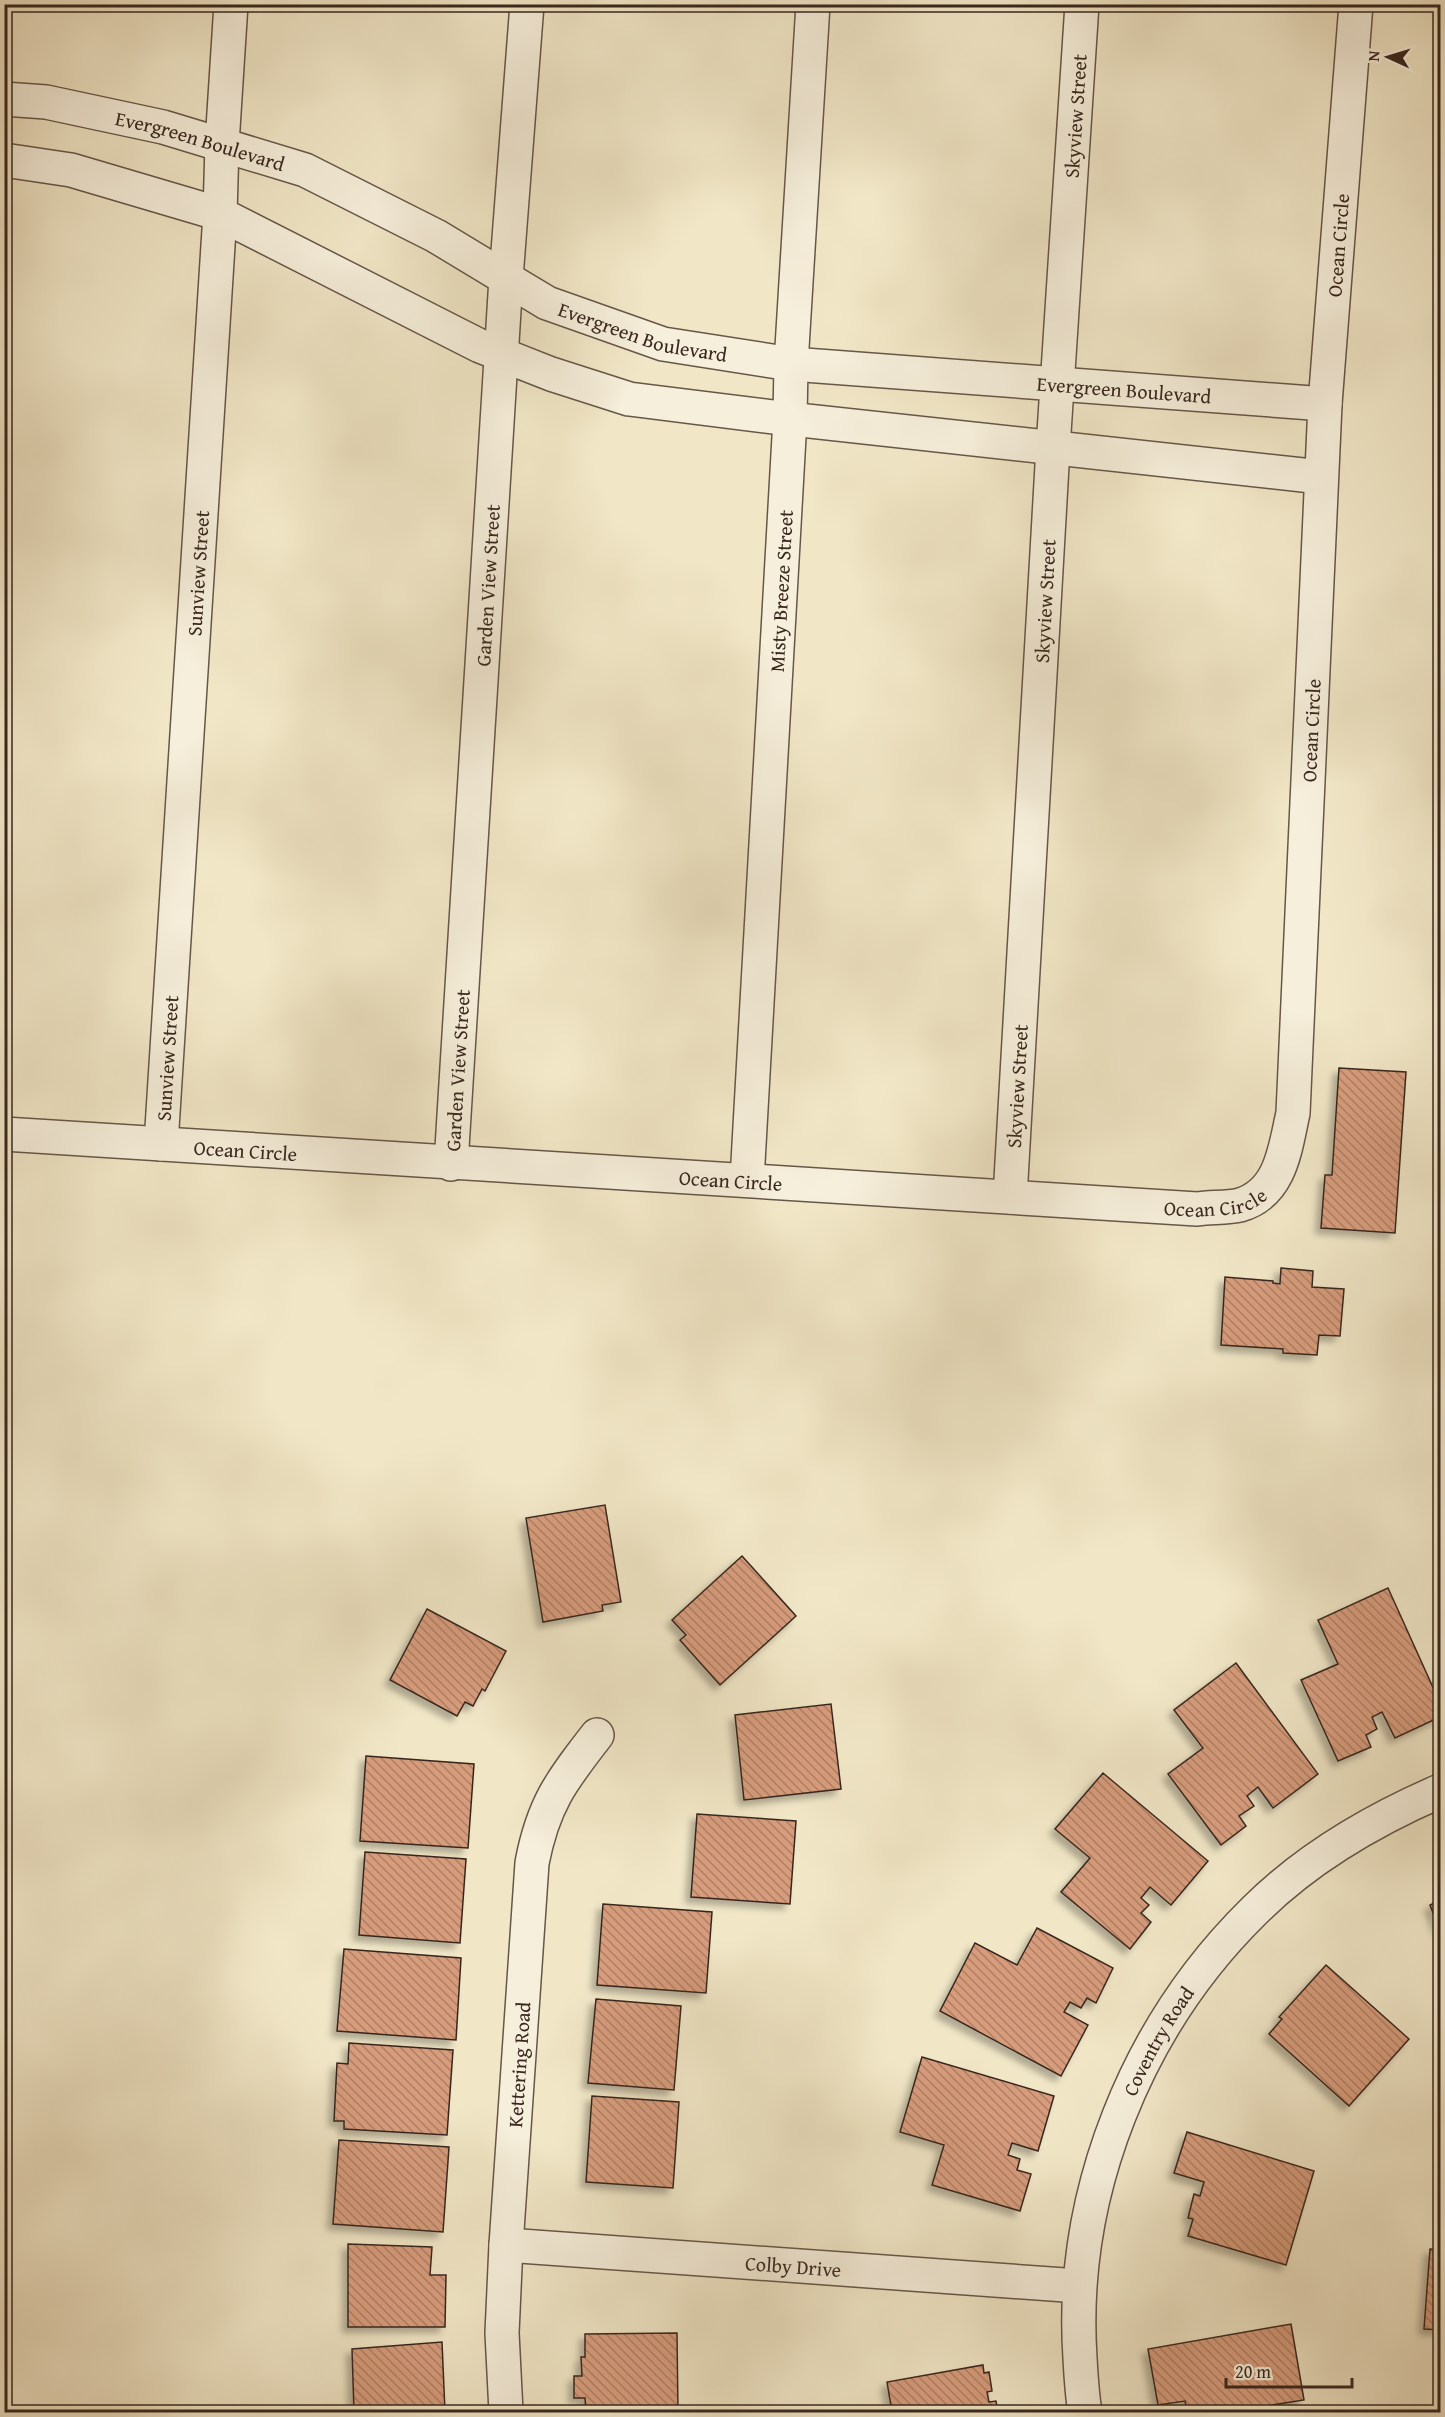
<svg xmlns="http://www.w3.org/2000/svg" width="1445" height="2417" viewBox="0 0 1445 2417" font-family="'Gentium Book Plus',serif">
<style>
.building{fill:url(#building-back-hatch);stroke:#38271f;stroke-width:1.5;filter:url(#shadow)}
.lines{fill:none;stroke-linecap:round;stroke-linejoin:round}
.minor-casing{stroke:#665749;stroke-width:36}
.minor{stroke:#f6efdb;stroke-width:33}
.labels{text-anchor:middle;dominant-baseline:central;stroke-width:6;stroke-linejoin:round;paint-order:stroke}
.street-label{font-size:20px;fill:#38271f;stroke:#f6efdb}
</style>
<defs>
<pattern id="building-back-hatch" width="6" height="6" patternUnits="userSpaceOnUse" patternTransform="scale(1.5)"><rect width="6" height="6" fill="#d79c7c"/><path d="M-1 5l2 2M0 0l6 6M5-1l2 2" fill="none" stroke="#af7f65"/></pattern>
<filter id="shadow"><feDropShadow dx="-5.5" dy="5.5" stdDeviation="3" flood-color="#0004"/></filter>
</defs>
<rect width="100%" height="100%" fill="#f1e7c7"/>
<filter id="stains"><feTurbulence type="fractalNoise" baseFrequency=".00333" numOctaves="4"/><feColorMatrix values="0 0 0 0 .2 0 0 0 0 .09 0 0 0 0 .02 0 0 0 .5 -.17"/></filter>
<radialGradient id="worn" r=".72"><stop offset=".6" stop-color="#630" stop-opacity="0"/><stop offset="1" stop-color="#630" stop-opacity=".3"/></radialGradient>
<!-- building -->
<g class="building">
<path d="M1339,1068L1406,1072L1395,1233L1321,1228L1325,1175H1332Z"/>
<path d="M1281,1268L1313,1271L1312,1287L1344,1289L1340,1336L1319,1335L1317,1355L1283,1353V1349L1221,1345L1225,1277L1273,1281V1283L1280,1284Z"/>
<path d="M605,1505L621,1602L602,1605L603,1611L543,1622L526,1518Z"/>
<path d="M742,1556L796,1616L720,1685L680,1640L686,1635L672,1620Z"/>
<path d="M1388,1588L1440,1703V1717L1395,1738L1382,1712L1372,1717L1377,1729L1366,1735L1371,1747L1338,1761L1301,1680L1338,1664L1318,1620Z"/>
<path d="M427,1609L506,1651L485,1691L482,1689L473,1706L465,1702L457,1716L390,1680Z"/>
<path d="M1236,1663L1318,1774L1273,1808L1258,1787L1247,1796L1254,1806L1239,1816L1246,1826L1221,1845L1168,1774L1203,1748L1174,1710Z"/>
<path d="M831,1704L841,1789L744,1800L735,1715Z"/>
<path d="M366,1756L474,1764L468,1848L360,1841Z"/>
<path d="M1103,1773L1208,1861L1171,1905L1150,1887L1141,1898L1149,1905L1141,1913L1151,1922L1130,1949L1061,1892L1090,1858L1055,1829Z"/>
<path d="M697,1814L796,1821L790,1904L691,1897Z"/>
<path d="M365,1852L466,1859L460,1943L359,1935Z"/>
<path d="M1440,1900V1931L1430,1905Z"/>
<path d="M603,1904L712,1912L706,1993L597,1985Z"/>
<path d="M1037,1928L1113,1968L1096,2003L1087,1998L1081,2008L1070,2002L1064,2012L1088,2025L1061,2076L940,2011L975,1943L1017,1965Z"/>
<path d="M344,1949L461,1958L456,2040L337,2031Z"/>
<path d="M1326,1965L1409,2039L1349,2106L1269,2034L1282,2019L1279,2017Z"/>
<path d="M596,1999L681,2006L674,2090L588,2083Z"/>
<path d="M349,2043L453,2050L447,2135L344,2129V2121H334L337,2063L348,2064Z"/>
<path d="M922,2057L1054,2096L1038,2151L1012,2143L1008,2155L1020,2159L1017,2170L1031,2174L1020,2211L932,2185L944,2145L900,2132Z"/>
<path d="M592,2096L679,2102L673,2188L586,2182Z"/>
<path d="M1187,2132L1314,2171L1286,2265L1188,2236L1193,2219L1188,2218L1194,2194L1200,2196L1204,2182L1174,2173Z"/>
<path d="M339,2140L449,2147L443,2232L333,2224Z"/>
<path d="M348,2244L432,2247L430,2275H446L445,2327H348Z"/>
<path d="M1430,2249L1440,2250V2330L1424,2329Z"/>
<path d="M1291,2324L1304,2400L1253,2408L1254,2412H1180L1187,2411L1185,2401L1158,2405L1148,2349Z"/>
<path d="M677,2333L678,2412H586L585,2398H574V2376H582L581,2357H585V2334Z"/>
<path d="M442,2342L445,2412H354L352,2349Z"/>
<path d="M983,2365L984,2373L989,2372L992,2391L987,2392L989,2402L996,2401L998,2412H892L887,2382Z"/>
</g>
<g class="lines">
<defs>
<g id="minor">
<path id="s1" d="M4,99L46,102L163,127L305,170L436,236L547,303L663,344L791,364L1325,404"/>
<path d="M4,160L71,170L220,214L480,346L551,374L629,399L790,419L1321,477"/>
<path id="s2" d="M4,1134C402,1161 800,1183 1197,1209C1211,1207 1227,1208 1240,1205C1281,1193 1285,1149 1293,1113L1325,404L1356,4"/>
<path id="s3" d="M161,1144L220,214L222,144L231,4"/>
<path id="s4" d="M451,1164L506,278L527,4"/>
<path id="s5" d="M747,1180L790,419L791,364L813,4"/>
<path id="s6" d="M1010,1197L1053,448L1082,4"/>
<path id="s7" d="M506,2245L1079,2286"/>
<path id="s8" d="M506,2412L502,2333L506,2245L532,1863C543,1805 561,1781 597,1735"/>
<path id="s9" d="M1085,2412C1082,2395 1081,2376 1080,2358C1069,2193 1137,2026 1254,1911C1307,1858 1373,1820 1440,1791"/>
</g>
</defs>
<!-- minor casing -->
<use href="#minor" class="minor-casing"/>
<!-- minor -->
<use href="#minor" class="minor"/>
</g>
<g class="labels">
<!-- street labels -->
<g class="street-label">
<text stroke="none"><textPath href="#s6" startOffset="1083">Skyview Street</textPath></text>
<text stroke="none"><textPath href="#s1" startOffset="201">Evergreen Boulevard</textPath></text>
<text stroke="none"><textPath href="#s2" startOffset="2220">Ocean Circle</textPath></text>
<text stroke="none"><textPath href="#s1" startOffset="687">Evergreen Boulevard</textPath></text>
<text stroke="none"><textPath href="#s1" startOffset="1173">Evergreen Boulevard</textPath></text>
<text stroke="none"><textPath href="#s3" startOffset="572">Sunview Street</textPath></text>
<text stroke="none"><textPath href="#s4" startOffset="580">Garden View Street</textPath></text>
<text stroke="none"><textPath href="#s5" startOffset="590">Misty Breeze Street</textPath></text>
<text stroke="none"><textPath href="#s6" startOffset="597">Skyview Street</textPath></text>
<text stroke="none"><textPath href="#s2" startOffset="1734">Ocean Circle</textPath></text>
<text stroke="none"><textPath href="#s3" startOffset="86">Sunview Street</textPath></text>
<text stroke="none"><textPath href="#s4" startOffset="94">Garden View Street</textPath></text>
<text stroke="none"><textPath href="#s6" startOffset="111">Skyview Street</textPath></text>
<text stroke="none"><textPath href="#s2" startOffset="242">Ocean Circle</textPath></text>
<text stroke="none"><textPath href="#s2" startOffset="728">Ocean Circle</textPath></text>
<text stroke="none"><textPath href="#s2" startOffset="1214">Ocean Circle</textPath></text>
<text stroke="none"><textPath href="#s9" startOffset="386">Coventry Road</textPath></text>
<text stroke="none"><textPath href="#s8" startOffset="348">Kettering Road</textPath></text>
<text stroke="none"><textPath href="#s7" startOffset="288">Colby Drive</textPath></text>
</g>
</g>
<!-- margin -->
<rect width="1445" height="2417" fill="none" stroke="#f1e7c7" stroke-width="24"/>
<rect x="6" y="6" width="1433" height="2405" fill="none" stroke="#38271f" stroke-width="3"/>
<rect x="12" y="12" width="1421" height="2393" fill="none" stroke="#38271f" stroke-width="1.5"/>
<!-- north arrow -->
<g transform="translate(1388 57) rotate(274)" stroke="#f6efdb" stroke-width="4.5" paint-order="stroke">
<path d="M0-4.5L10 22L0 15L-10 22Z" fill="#38271f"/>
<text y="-9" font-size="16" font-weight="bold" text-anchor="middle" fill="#38271f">N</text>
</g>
<!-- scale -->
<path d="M1226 2378v9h126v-9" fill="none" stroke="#38271f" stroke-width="3"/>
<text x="1235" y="2378" font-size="18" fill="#38271f" stroke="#f6efdb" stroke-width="4.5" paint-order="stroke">20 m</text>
<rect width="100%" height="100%" filter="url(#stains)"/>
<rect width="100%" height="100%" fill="url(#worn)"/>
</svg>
